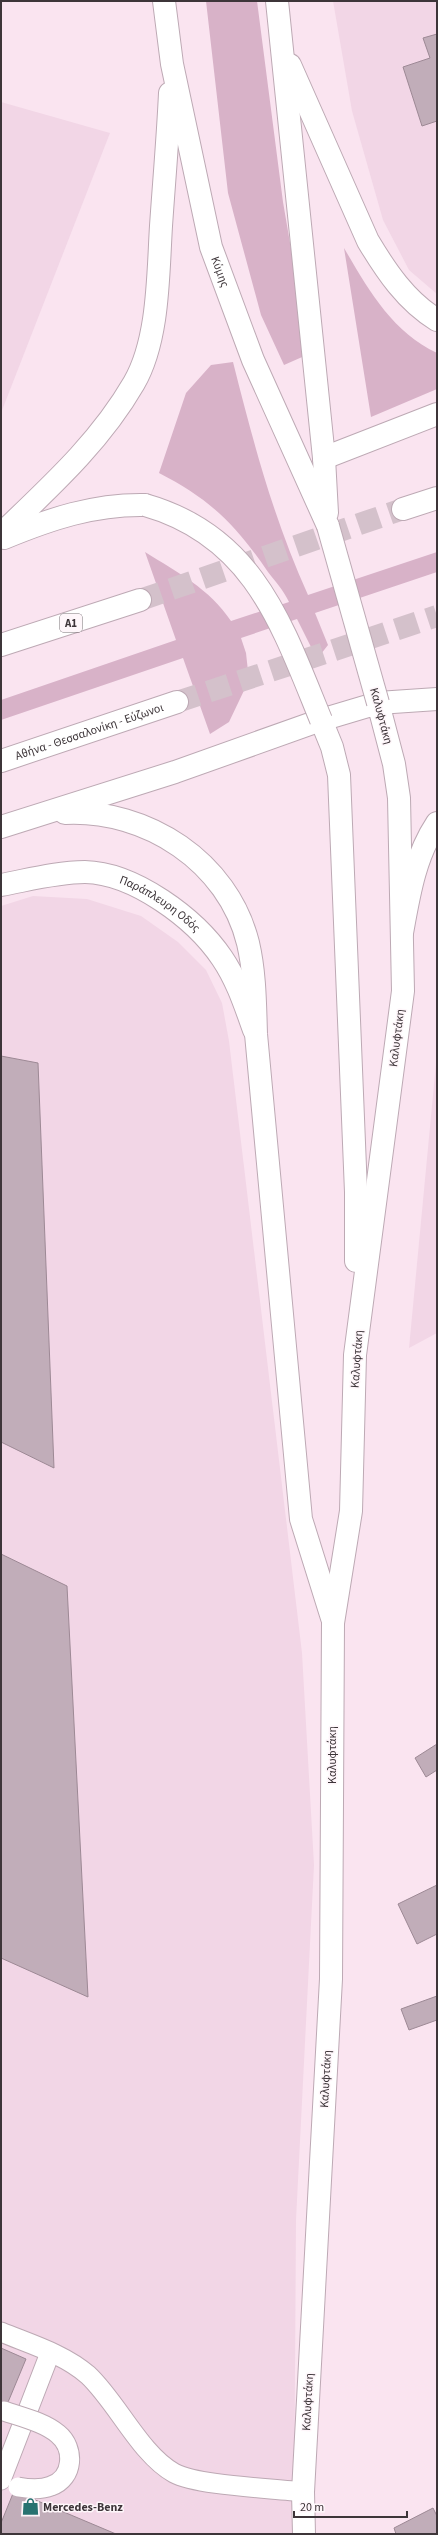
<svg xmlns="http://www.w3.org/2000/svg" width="438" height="2535" viewBox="0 0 438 2535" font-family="'Source Sans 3',sans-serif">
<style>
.built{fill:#f2d6e6}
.green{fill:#d8b2c8}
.building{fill:#c1adb9;stroke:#9d8995}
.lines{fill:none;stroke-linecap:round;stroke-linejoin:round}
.motorway-tunnel{stroke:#d4c1cb;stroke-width:22;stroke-dasharray:22 11;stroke-linecap:butt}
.service-casing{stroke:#bda9b4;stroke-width:21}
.tertiary-casing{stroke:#bda9b4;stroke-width:24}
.secondary-casing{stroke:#bda9b4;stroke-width:24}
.motorway-casing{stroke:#bda9b4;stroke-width:24}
.service{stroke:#fff;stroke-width:19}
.tertiary{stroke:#fff;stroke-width:22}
.secondary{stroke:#fff;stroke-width:22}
.motorway{stroke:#fff;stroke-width:22}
.service-bridge-casing{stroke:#bda9b4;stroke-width:21;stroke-linecap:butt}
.secondary-bridge-casing{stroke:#bda9b4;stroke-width:24;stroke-linecap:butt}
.service-bridge{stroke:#fff;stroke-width:19}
.secondary-bridge{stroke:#fff;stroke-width:22}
.labels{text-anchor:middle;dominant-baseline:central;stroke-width:3;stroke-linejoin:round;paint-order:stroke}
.shield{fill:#fef6fa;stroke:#776f73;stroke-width:1}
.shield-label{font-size:11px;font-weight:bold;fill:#3d3539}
.street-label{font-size:12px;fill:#3d3539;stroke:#fef6fa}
.poi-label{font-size:12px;font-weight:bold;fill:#3d3539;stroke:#fef6fa;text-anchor:start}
</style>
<rect width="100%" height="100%" fill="#fae4f0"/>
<!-- built -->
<g class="built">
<path d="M333,1H437V294L409,270L383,220L352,111Z"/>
<path d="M1,102L110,133L1,413Z"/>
<path d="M33,896L87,899L141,916L178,942L206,970L222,1003L229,1041L302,1653L314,1865L296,2220L294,2534H1V906Z"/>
<path d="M437,1053V1333L409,1348Z"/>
</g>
<!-- green -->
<g class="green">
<path d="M206,1H257L283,202L309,354L284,365L261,315L228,193Z"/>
<path d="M344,248C368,289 392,332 437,353V389L371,417Z"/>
<path d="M233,362C254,445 273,517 308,595L437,552V572L315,613L328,645L317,659L297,619L241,638L246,653L249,680L229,722L210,734L183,658L1,720V700L176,640L145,552C177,572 210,589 231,621L289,602C284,591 275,581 268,572C236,525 210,499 159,473L186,393L211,365Z"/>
</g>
<!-- building -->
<g class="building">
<path d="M437,34V121L422,126L403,67L430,58L423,38Z"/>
<path d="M1,1056L38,1063L54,1468L1,1442Z"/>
<path d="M1,1554L67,1586L88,1997L1,1958Z"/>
<path d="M437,1744V1770L426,1777L415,1758Z"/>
<path d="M437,1885V1934L417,1944L398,1904Z"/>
<path d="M437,1996V2020L409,2030L401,2009Z"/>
<path d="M1,2348L26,2359L1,2419Z"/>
<path d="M14,2491L116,2534H1V2523Z"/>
<path d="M433,2508L437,2516V2534H396L394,2528Z"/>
</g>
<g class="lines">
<!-- motorway-tunnel -->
<g class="motorway-tunnel">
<path d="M140,600L403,509"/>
<path d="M177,702L437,616"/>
</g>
<defs>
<g id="service">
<path d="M1,2332C30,2344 64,2354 88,2375C117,2402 140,2454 174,2473C198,2486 273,2488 303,2492"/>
<path d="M1,2480L50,2353"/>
</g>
<g id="tertiary">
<path id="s1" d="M1,885C28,880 57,872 85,872C134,873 195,918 222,958C237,980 245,1005 254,1030"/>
</g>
<g id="secondary">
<path id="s2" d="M164,1L172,64L211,247L253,360L328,526"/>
<path d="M277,1L324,458L327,513"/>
<path d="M290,65L368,241C386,271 406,301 437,320"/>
<path d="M324,458L437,414"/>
<path d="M1,534C50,487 100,442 134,383C159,340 158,274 161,226C164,182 168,137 170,93"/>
<path d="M4,538C50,519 94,504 145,505"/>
<path d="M321,720L332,747L339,775L356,1192V1261"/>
<path d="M65,813C147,809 228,862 248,943C255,973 255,1003 256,1034L301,1519L332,1618"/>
<path d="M1,827L175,772L321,720L378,703L394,764L399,798L403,991L355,1355L351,1511L333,1623L331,1979L303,2492L304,2534"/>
</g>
<g id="motorway">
<path d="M403,509L437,498"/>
<path d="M1,645L140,600"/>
<path d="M378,703L437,699"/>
<path id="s3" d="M1,761L177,702"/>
<path d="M402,933C409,894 415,856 437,823"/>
</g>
</defs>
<!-- service casing -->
<use href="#service" class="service-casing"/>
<!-- tertiary casing -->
<use href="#tertiary" class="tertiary-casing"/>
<!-- secondary casing -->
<use href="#secondary" class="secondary-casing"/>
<!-- motorway casing -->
<use href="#motorway" class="motorway-casing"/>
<!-- service -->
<use href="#service" class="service"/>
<!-- tertiary -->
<use href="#tertiary" class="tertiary"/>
<!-- secondary -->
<use href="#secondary" class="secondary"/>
<!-- motorway -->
<use href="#motorway" class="motorway"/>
<defs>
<path id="service-bridge" d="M4,2411C21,2417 44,2422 58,2434C75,2448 74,2478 51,2486C41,2490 29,2489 18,2487"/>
<g id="secondary-bridge">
<path d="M145,505C254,536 282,625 321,720"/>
<path d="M328,526L378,703"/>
</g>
</defs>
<!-- service-bridge casing -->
<use href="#service-bridge" class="service-bridge-casing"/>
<!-- secondary-bridge casing -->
<use href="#secondary-bridge" class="secondary-bridge-casing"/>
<!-- service-bridge -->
<use href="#service-bridge" class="service-bridge"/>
<!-- secondary-bridge -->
<use href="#secondary-bridge" class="secondary-bridge"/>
</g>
<!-- icons -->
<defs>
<symbol id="shop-bare" viewBox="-9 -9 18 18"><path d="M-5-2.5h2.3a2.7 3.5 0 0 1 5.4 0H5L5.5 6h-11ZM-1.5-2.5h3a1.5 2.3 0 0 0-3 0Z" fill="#287270" stroke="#fef6fa" stroke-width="2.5" paint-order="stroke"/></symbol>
</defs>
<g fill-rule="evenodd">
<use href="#shop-bare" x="18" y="2494" width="25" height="25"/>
</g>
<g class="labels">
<!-- shield labels -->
<rect class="shield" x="60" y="614" width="22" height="18" rx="3"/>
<g class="shield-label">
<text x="71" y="623">Α1</text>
</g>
<!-- street labels -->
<g class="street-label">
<text stroke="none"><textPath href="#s2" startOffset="277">Κύμης</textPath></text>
<text transform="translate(381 716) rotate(75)">Καλυφτάκη</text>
<text stroke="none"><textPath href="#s3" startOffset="93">Αθήνα - Θεσσαλονίκη - Εύζωνοι</textPath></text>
<text stroke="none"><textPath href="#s1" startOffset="168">Παράπλευρη Οδός</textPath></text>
<text transform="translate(397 1038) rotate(-83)">Καλυφτάκη</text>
<text transform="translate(357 1359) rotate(-86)">Καλυφτάκη</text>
<text transform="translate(332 1755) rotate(-90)">Καλυφτάκη</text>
<text transform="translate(326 2079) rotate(-87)">Καλυφτάκη</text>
<text transform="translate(308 2402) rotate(-87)">Καλυφτάκη</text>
</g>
<!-- poi labels -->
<g class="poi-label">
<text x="43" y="2507">Mercedes-Benz</text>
</g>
</g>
<!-- border -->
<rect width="438" height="2535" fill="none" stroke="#3d3539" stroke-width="4"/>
<!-- scale -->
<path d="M294 2511v6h113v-6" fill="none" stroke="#3d3539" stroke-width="2"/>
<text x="300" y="2511" font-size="12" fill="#3d3539" stroke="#fef6fa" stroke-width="3" paint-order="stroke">20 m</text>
</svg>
